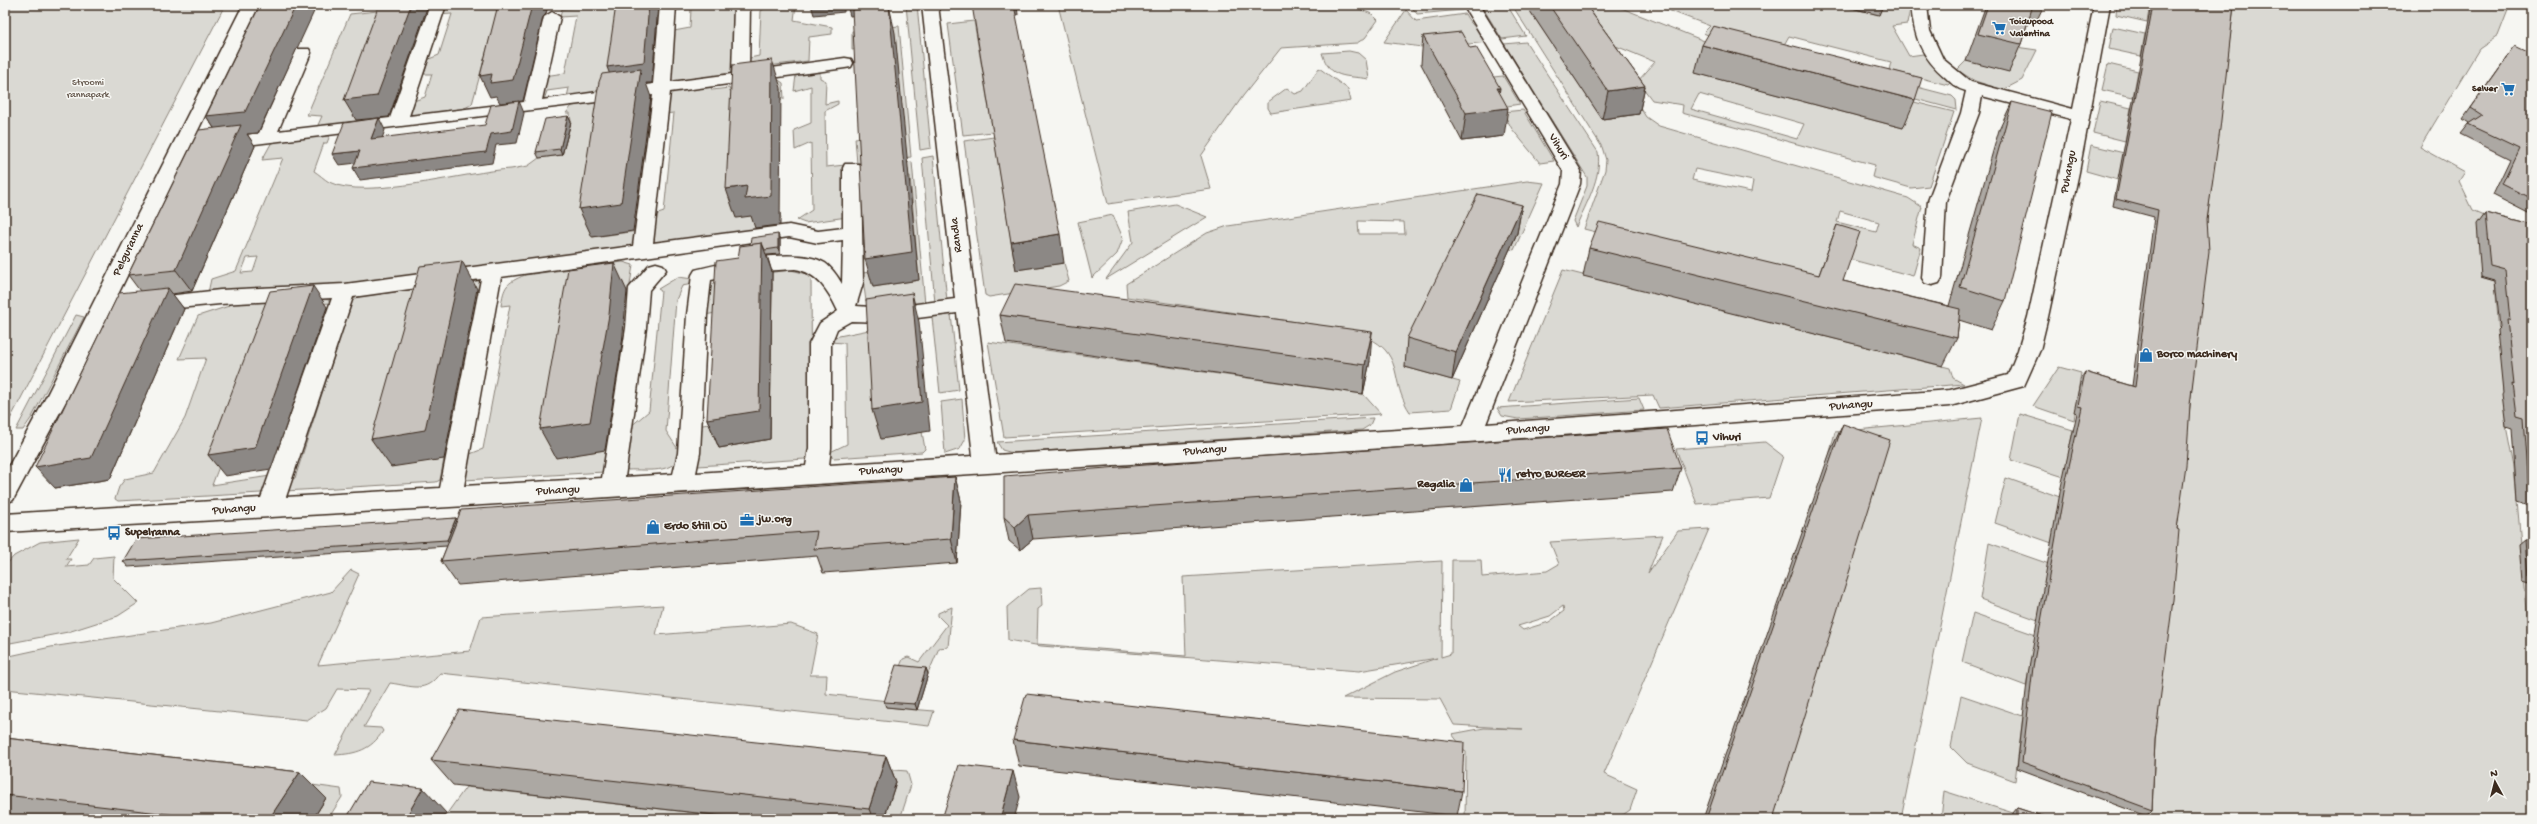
<svg xmlns="http://www.w3.org/2000/svg" width="2537" height="824" viewBox="0 0 2537 824" font-family="'Gochi Hand',sans-serif">
<style>
.green{fill:#dad9d3;stroke:#8a8278;fill-rule:evenodd}
.lines{fill:none;stroke-linecap:round;stroke-linejoin:round}
.minor-casing{stroke:#3b2a1e;stroke-width:3}
.minor{fill:#f6f6f2;fill-rule:evenodd}
.wall{fill:#aca8a3;stroke:#3b2a1e}
.shaded-wall{fill:#8c8885;stroke:#3b2a1e}
.building{fill:#c8c3be;stroke:#3b2a1e}
.labels{text-anchor:middle;dominant-baseline:central;stroke-width:3;stroke-linejoin:round;paint-order:stroke}
.far-poi-label{font-size:10px;font-weight:bold;fill:#3b2a1e;stroke:#f6f6f2;text-anchor:start}
.far-park-label{font-size:10px;fill:#63564b;stroke:#f6f6f2}
.street-label{font-size:12px;fill:#3b2a1e;stroke:#f6f6f2}
.poi-label{font-size:12px;font-weight:bold;fill:#3b2a1e;stroke:#f6f6f2;text-anchor:start}
</style>
<rect width="100%" height="100%" fill="#f6f6f2"/>
<filter id="ink" filterUnits="userSpaceOnUse"><feTurbulence type="fractalNoise" baseFrequency=".025" numOctaves="2"/><feDisplacementMap in="SourceGraphic" scale="8" xChannelSelector="R" yChannelSelector="G"/><feConvolveMatrix kernelMatrix="1 2 1 2 8 2 1 2 1" color-interpolation-filters="sRGB"/></filter>
<g filter="url(#ink)">
<!-- green -->
<g class="green">
<path d="M5,5H225L5,429Z"/>
<path d="M432,5L431,9L394,13L358,113L398,108L391,117L325,127L318,125L322,116L307,115L350,14Z"/>
<path d="M440,5H499L472,104C460,113 420,119 407,113L408,103L425,97L432,74H424L429,59L439,55L452,14L437,15Z"/>
<path d="M577,5H627L616,81L654,77L650,86L567,97L569,88L547,91L544,100L539,98L544,76L565,73L576,16L560,17L562,9L577,7Z"/>
<path d="M676,5H736L731,73L726,76L668,85L674,31L690,28L691,9L675,11Z"/>
<path d="M769,5H796L794,20L832,27V34L809,37L808,61L759,67L746,63L745,59L759,56L761,11Z"/>
<path d="M906,5H917L931,148L920,150Z"/>
<path d="M1058,5H1349L1372,14L1378,20L1365,38L1357,43L1281,48L1243,96L1201,156L1211,189L1108,204Z"/>
<path d="M1463,5L1462,10L1417,14L1411,6Z"/>
<path d="M1481,5H1507L1526,36L1502,39Z"/>
<path d="M1512,5H1526L1602,119L1636,101L1646,117L1659,126L1908,198L1922,207L1912,244L1921,248L1913,276L1849,259L1839,279L1620,238L1584,229L1605,170L1606,160L1602,147ZM1695,169L1753,181L1751,192L1692,180ZM1840,211L1879,222L1876,232L1837,222Z"/>
<path d="M1585,5H1614L1727,50L1696,73L1903,128L1882,94L1954,112L1929,186L1911,188L1872,177L1875,165L1682,113L1683,105L1652,100L1638,81L1655,62L1611,44ZM1699,94L1804,124L1797,139L1691,109Z"/>
<path d="M1655,5H1840L1879,15L1883,5H1911L1907,24L1892,26L1909,56L1923,54L1950,83L1948,85L1889,70L1891,62L1789,36L1776,59L1750,51L1703,33L1710,26Z"/>
<path d="M2117,5H2150L2147,22L2116,15Z"/>
<path d="M2235,5H2510L2498,36L2479,49L2420,147L2465,172L2459,181L2473,210L2532,236L2481,277L2495,281L2506,426L2514,467L2532,665V819H2146L2149,760L2202,230L2230,19Z"/>
<path d="M1406,10L1416,21L1465,14C1471,26 1481,31 1488,42L1430,48L1384,42Z"/>
<path d="M974,21L993,132L963,135L948,24Z"/>
<path d="M899,26L911,157L857,164L855,138L865,137L859,49L852,50V31Z"/>
<path d="M2113,27L2145,34L2141,56L2109,49Z"/>
<path d="M1526,42L1598,152C1602,178 1586,203 1576,227L1573,221L1587,186V177L1504,44Z"/>
<path d="M2016,47L2037,50L2022,80L2003,90L1975,81L1957,70L1966,61Z"/>
<path d="M1349,51L1358,53L1366,60L1369,79C1346,75 1330,80 1322,53Z"/>
<path d="M2108,64L2138,71L2133,97L2102,90Z"/>
<path d="M1319,68L1348,89L1351,101L1271,113L1268,108V102L1287,88L1295,94L1303,91Z"/>
<path d="M820,72V78L826,81L825,104L838,101V104L825,111L826,167L845,165L847,217L805,223L797,220L812,210L811,143L795,150L794,130L811,123V86L794,91L796,75Z"/>
<path d="M1503,76L1520,104L1501,107L1484,78Z"/>
<path d="M776,78L783,83L784,99L781,100V89L736,217L780,212L781,219L766,229L654,243L649,240L652,216L664,212L674,113L663,114L667,94L674,91L711,86L712,90L729,88L730,91L760,86Z"/>
<path d="M1882,78L1952,96L1956,100L1957,110L1878,89Z"/>
<path d="M652,94L651,104L610,110L593,237L638,231C637,242 635,245 625,249L382,282L208,293L211,279L236,271L283,158L262,160L273,140L324,133L330,135L327,143H324L314,171C319,174 324,179 329,182C366,201 468,171 511,169L528,166L539,158L562,155L571,122L570,113H566L572,106ZM258,257L253,272L241,273L247,258Z"/>
<path d="M2100,101L2131,108L2125,141L2093,133Z"/>
<path d="M1523,110L1554,161L1540,163L1512,129L1503,112Z"/>
<path d="M994,137L1016,270L1064,263L1069,281L1059,286L989,297L985,295L964,141Z"/>
<path d="M2091,145L2124,153L2118,180L2086,171Z"/>
<path d="M933,156L947,301L935,303L922,158Z"/>
<path d="M912,162L925,304L888,310L866,301L862,273L872,272L873,287L919,280L910,176L867,182V195L858,196V169Z"/>
<path d="M1527,181L1544,183L1514,250L1510,249L1517,233L1405,367L1460,382L1451,409L1410,412C1402,400 1399,389 1396,374C1389,340 1367,337 1337,328L1127,297L1126,284L1207,233L1228,226ZM1358,221L1404,222L1405,234H1359Z"/>
<path d="M1175,204L1207,217L1106,279L1133,242L1128,212Z"/>
<path d="M1113,215L1123,238L1117,254L1092,278L1078,222Z"/>
<path d="M623,262L633,265L629,291L582,298L556,457L613,449L604,472L464,480L470,454L483,449L510,305L501,306C504,286 506,283 525,275Z"/>
<path d="M791,270L807,274L811,279L812,449L805,459L698,466L696,458L697,426L720,422L770,439L772,283L726,311L705,315L707,287L725,278Z"/>
<path d="M1563,270L1950,368L1953,378L1964,384L1659,408L1653,395L1509,402Z"/>
<path d="M678,277L693,279V284L682,286L676,300L666,431L681,454C673,475 647,469 628,470L624,465L630,427L649,411L661,291L658,289Z"/>
<path d="M478,281L484,283V289L436,295L444,459L440,480L436,482L285,491V481L295,478L351,303L356,297Z"/>
<path d="M321,298L329,300V303L279,309L212,485L270,476L266,489L261,493L118,501L115,499L119,487L125,479L154,473L185,418L206,358L179,359L198,316L229,306L232,303Z"/>
<path d="M951,314L959,390L940,393L932,317Z"/>
<path d="M76,315L84,317L32,417L23,430H16Z"/>
<path d="M874,329L922,432L925,449L922,452L834,458L826,454L847,444L845,343L828,342L834,337Z"/>
<path d="M988,342L1363,394L1381,414L1004,437Z"/>
<path d="M2059,367L2081,373L2074,420L2033,406Z"/>
<path d="M1639,398L1644,410L1518,419L1502,416L1497,408Z"/>
<path d="M962,399L965,440L960,449L945,454L941,402Z"/>
<path d="M2020,414L2073,430L2064,477L2011,460Z"/>
<path d="M1373,418L1370,425L1362,430L1013,453L1002,450L997,442Z"/>
<path d="M1982,418L1901,819H1767L1876,468L1830,452L1835,432Z"/>
<path d="M1765,442L1783,456L1769,498L1697,504L1676,449Z"/>
<path d="M2006,478L2060,497L2052,543L1995,523Z"/>
<path d="M1709,529L1604,774L1637,789L1630,810L1617,819H1465L1466,752L1452,734L1484,728L1523,729L1454,725L1440,699L1343,698L1395,672L1437,658L1359,671L1041,646L1008,640L1007,607L1029,589L1041,588L1042,606L1038,609L1037,644L1186,656L1183,577L1442,561L1441,657L1451,654L1452,560H1481L1482,577L1547,571L1559,564L1550,542L1663,535L1648,573L1678,531ZM1563,606L1564,611L1549,622L1523,630L1518,626L1550,616Z"/>
<path d="M79,538L66,559H71L66,567L89,565L94,558L114,556L113,578L138,603L118,616L68,632L5,644V566L14,556L40,542Z"/>
<path d="M1989,543L2049,564L2038,620L1980,599Z"/>
<path d="M351,570L359,574L318,665L470,651L481,617L663,605L656,635L791,624L818,634L810,675H827L826,694L888,701L886,707L934,711L929,726L440,673C425,694 413,686 390,683L364,727L381,728L383,731C371,750 356,754 335,755L369,690L337,689L326,708L307,720L5,689V657L51,647L211,623L331,592Z"/>
<path d="M952,607L948,647L939,648L928,674L898,671L903,659L908,657L919,662L947,625L938,616V613Z"/>
<path d="M1973,613L2036,635L2026,686L1962,662Z"/>
<path d="M1961,695L2023,716L2015,781L1967,763L1951,747Z"/>
<path d="M857,767L907,771L911,785L900,819H884Z"/>
<path d="M290,782L341,789L342,797L328,819H313L326,798Z"/>
<path d="M466,787L749,819H443Z"/>
<path d="M1944,791L2013,813V819H1941Z"/>
</g>
<g class="lines">
<defs>
<g id="minor">
<path d="M243,5H259L66,401L13,500L5,503V473L44,401Z"/>
<path d="M430,5H446L409,116L524,102L544,17L552,12L560,17L542,100L653,84L660,5H676L671,82L732,74L734,5H750L749,71L845,58L851,59L853,63L851,67L845,68L670,92L653,243L789,225L818,231L843,228V168L845,164H859L861,168L863,283L856,306L886,308L955,299L922,5H938L995,455L1463,426L1562,184L1563,171L1463,5H1479L1581,171L1580,184L1486,424L1950,390L2008,375L2018,350L2028,317L2071,119L1982,96L1979,113L1946,201L1942,278L1939,283L1932,285L1925,283L1922,278L1928,201L1961,113L1966,91C1957,89 1952,84 1946,78C1921,57 1914,37 1911,5H1927L1930,31L1943,59L1971,82L2073,109L2094,5H2110L2079,172L2048,317L2040,350L2024,386L1950,406L1401,447L450,507L5,532V514L261,498L332,298L220,304L147,311L140,309L137,304L140,299L220,290L345,284L633,246L653,95L222,148L216,147L213,143L216,139L259,133L295,53L297,49H309L311,53L278,131L390,118ZM789,237L818,243L843,240L842,284C838,277 832,268 825,263C797,246 726,262 695,270L692,275L687,315L678,453L673,474L625,477L646,328L649,290L666,270L663,265L656,263L649,265L629,288L626,328L602,478L464,486L501,277ZM795,269C817,272 829,292 838,311L820,323L809,344V448L806,466L696,473L700,453L707,315L711,280L762,271ZM481,279L440,488L286,497L353,297ZM957,313L973,456L829,465L831,448V344L837,329L851,321L886,322Z"/>
</g>
</defs>
<!-- minor casing -->
<use href="#minor" class="minor-casing"/>
<!-- minor -->
<use href="#minor" class="minor"/>
</g>
<!-- wall -->
<g class="wall">
<path d="M1526,5H1586L1645,86L1639,114L1602,119Z"/>
<path d="M1840,5H1883L1879,15Z"/>
<path d="M1986,5H2044L2037,20L2029,18L2021,44L2009,72L1966,61Z"/>
<path d="M2151,5H2234L2207,220L2190,405L2177,529L2155,740L2152,810L2146,816L2017,768L2028,674L2061,487L2077,413L2074,412L2081,378L2085,372L2132,386L2154,217L2113,206Z"/>
<path d="M1423,36L1470,48L1499,92L1504,136L1462,141L1421,64Z"/>
<path d="M1702,45L1915,100L1903,128L1695,73Z"/>
<path d="M2532,54V215L2493,195L2510,159L2460,134L2468,124L2469,123L2463,119L2507,57Z"/>
<path d="M2012,102L2005,301L1991,330L1959,320L1957,338L1943,366L1583,276L1589,248L1819,275L1837,225L1843,281L1949,306L1999,130Z"/>
<path d="M206,116L258,133L247,134L255,146L192,291L172,294L184,309L110,479L55,488L140,291L128,275L214,128Z"/>
<path d="M568,116L571,122L562,155L539,158L536,152Z"/>
<path d="M1522,205L1517,233L1452,380L1405,367L1407,338Z"/>
<path d="M2485,213L2532,225V506L2517,501L2512,428L2506,426L2502,394L2503,392L2497,330L2500,327L2495,281L2481,277L2477,224Z"/>
<path d="M780,240V254L767,255L772,272L770,439L719,448L707,419L738,258Z"/>
<path d="M1000,315L1370,361L1363,394L1006,343Z"/>
<path d="M1843,424L1773,819H1703L1830,452Z"/>
<path d="M1353,453L1681,468L1673,492L1033,539L1020,550L1009,541L1004,517Z"/>
<path d="M955,477L961,501L957,563L823,573L817,556L458,585L441,561L447,546L128,567L123,561L456,518L457,520Z"/>
<path d="M2525,539L2532,541V584L2522,581L2519,544Z"/>
<path d="M2532,624V658L2528,628Z"/>
<path d="M926,668L928,674L917,710L886,707L884,702Z"/>
<path d="M5,738L300,772L326,798L313,819H33L5,816Z"/>
<path d="M1013,740L1462,791L1457,816L1019,766Z"/>
<path d="M886,756L896,782L884,819H749L453,785L431,760Z"/>
<path d="M2017,808L2051,819H2013V813Z"/>
</g>
<!-- shaded-wall -->
<g class="shaded-wall">
<path d="M296,5H317L258,133L247,134L255,146L192,291L176,270L220,137L206,116Z"/>
<path d="M411,5H428L389,117L356,120L344,100Z"/>
<path d="M532,5H548L546,14L543,17L523,101L500,103L496,96L490,97L480,76Z"/>
<path d="M649,5H658L652,83H646L651,97L633,231L592,237L579,209L615,88L607,67Z"/>
<path d="M811,5H844V12L814,15Z"/>
<path d="M847,5H876V13L850,16Z"/>
<path d="M889,5L895,33L919,280L873,287L865,259Z"/>
<path d="M1013,5H1017L1018,15H1014Z"/>
<path d="M772,60L781,88L780,225L755,228L751,216L736,218L726,189L747,186Z"/>
<path d="M1645,86L1639,114L1602,119L1608,91Z"/>
<path d="M1497,88H1500L1497,109L1508,108L1504,136L1462,141L1466,113Z"/>
<path d="M519,101L524,113L517,143L496,145L492,163L360,180L353,168L491,134Z"/>
<path d="M568,116L571,122L562,155L560,149Z"/>
<path d="M379,118L385,130L378,150L371,139Z"/>
<path d="M360,151L366,162L339,165L332,154Z"/>
<path d="M1522,205L1517,233L1452,380L1456,352Z"/>
<path d="M778,234L780,240V254L778,248Z"/>
<path d="M1060,234L1064,263L1016,270L1011,242Z"/>
<path d="M762,243L772,272L770,439L719,448L707,419Z"/>
<path d="M462,261L477,289L444,459L391,467L371,439Z"/>
<path d="M614,263L627,291L622,344L605,450L556,458L540,429Z"/>
<path d="M313,286L327,307L271,469L225,476L208,455Z"/>
<path d="M168,288L184,309L110,479L55,488L35,467Z"/>
<path d="M912,293L919,322L930,431L881,439L872,410Z"/>
<path d="M1372,332L1370,361L1363,394L1365,365Z"/>
<path d="M955,477L961,501L957,563L951,539Z"/>
<path d="M1028,515L1033,539L1020,550L1015,527Z"/>
<path d="M456,518L460,523L451,545L447,540Z"/>
<path d="M926,668L928,674L917,710L915,704Z"/>
<path d="M886,756L896,782L884,819H873L869,809Z"/>
<path d="M1013,771L1020,797L1014,819H1000Z"/>
<path d="M300,772L326,798L313,819H269Z"/>
<path d="M423,788L446,813L443,819H405Z"/>
</g>
<!-- building -->
<g class="building">
<path d="M260,5H296L245,112L206,116Z"/>
<path d="M379,5H411L377,96L344,100Z"/>
<path d="M498,5H532L513,80L490,83L492,74L480,76Z"/>
<path d="M616,5H649L644,62L607,67Z"/>
<path d="M889,5L912,252L865,259L852,10Z"/>
<path d="M972,5H1014L1060,234L1011,242Z"/>
<path d="M1549,5H1586L1645,86L1608,91Z"/>
<path d="M1988,5H2033L2021,44L1978,34Z"/>
<path d="M2153,5H2234L2220,129L2207,220L2209,251L2190,405L2186,466L2177,529L2179,530L2173,600L2155,740L2152,810L2022,762L2033,667L2066,480L2082,407L2078,406L2085,372L2135,387L2158,210L2116,199Z"/>
<path d="M1713,26L1922,78L1915,100L1702,45Z"/>
<path d="M1461,32L1470,48L1476,47L1500,88H1497L1508,108L1466,113L1423,36Z"/>
<path d="M2515,46L2532,54V199L2502,184L2519,148L2468,124L2482,115L2471,108Z"/>
<path d="M772,60L771,196L745,199L747,186L726,189L732,65Z"/>
<path d="M641,69L621,203L579,209L599,82L602,74Z"/>
<path d="M519,101L512,131L491,134L486,152L353,168L360,151L332,154L344,123L379,118L371,139L485,125L491,105Z"/>
<path d="M2012,102L2052,112L2005,301L1960,287Z"/>
<path d="M568,116L560,149L536,152L545,119Z"/>
<path d="M241,125L176,270L128,275L199,130Z"/>
<path d="M1478,194L1522,205L1456,352L1407,338Z"/>
<path d="M2485,213L2532,225V491L2528,490L2523,417L2516,415L2512,383L2514,384L2507,320H2510L2505,270L2490,266Z"/>
<path d="M1599,222L1819,275L1837,225L1860,232L1843,281L1960,309L1957,338L1589,248Z"/>
<path d="M778,234V248L765,250L762,243L750,245L751,238Z"/>
<path d="M762,243L759,411L707,419L716,261L738,258L740,246Z"/>
<path d="M462,261L425,430L371,439L420,266Z"/>
<path d="M614,263L609,315L590,422L540,429L568,269Z"/>
<path d="M1015,284L1372,332L1365,365L1000,315Z"/>
<path d="M313,286L255,448L208,455L270,291Z"/>
<path d="M168,288L91,458L35,467L119,293Z"/>
<path d="M912,293L922,402L872,410L866,300Z"/>
<path d="M1843,424L1890,440L1773,819H1706Z"/>
<path d="M1667,429L1681,468L1028,515L1015,527L1004,517V476L1223,459L1348,451L1353,453L1355,451Z"/>
<path d="M955,477L951,539L814,549L817,531L441,561L461,510Z"/>
<path d="M456,518L447,540L123,561L136,539Z"/>
<path d="M2525,539L2532,541V577L2528,576Z"/>
<path d="M896,665L926,668L915,704L884,702Z"/>
<path d="M1026,694L1464,742L1462,791L1013,740Z"/>
<path d="M459,710L886,756L869,809L431,760Z"/>
<path d="M5,738L300,772L269,819H211L5,795Z"/>
<path d="M959,765L1013,771L1000,819H942Z"/>
<path d="M368,782L423,788L405,819H346Z"/>
<path d="M2017,808L2051,819H2017Z"/>
</g>
</g>
<!-- icons -->
<defs>
<symbol id="supermarket-bare" viewBox="-9 -9 18 18"><path d="M-6-5.5h2.5l.6 2H6L4.5 2H-2.5L-4.4-4H-6ZM-1.5 3.2a1.3 1.3 0 1 0 .1 0ZM3 3.2a1.3 1.3 0 1 0 .1 0Z" fill="#1f6fb2" stroke="#f6f6f2" stroke-width="2.5" paint-order="stroke"/></symbol>
<symbol id="shop-bare" viewBox="-9 -9 18 18"><path d="M-5-2.5h2.3a2.7 3.5 0 0 1 5.4 0H5L5.5 6h-11ZM-1.5-2.5h3a1.5 2.3 0 0 0-3 0Z" fill="#1f6fb2" stroke="#f6f6f2" stroke-width="2.5" paint-order="stroke"/></symbol>
<symbol id="bus-bare" viewBox="-9 -9 18 18"><path d="M-5-6H5V4H4V6H2V4H-2V6H-4V4H-5ZM-3.5-4V0h7V-4ZM-3.5 1.2v1.5H-2V1.2ZM2 1.2v1.5H3.5V1.2Z" fill="#1f6fb2" stroke="#f6f6f2" stroke-width="2.5" paint-order="stroke"/></symbol>
<symbol id="restaurant-bare" viewBox="-9 -9 18 18"><path d="M-5-6h1v4h1v-4h1v4h1v-4h1v5L-1.5 .5V6h-2V.5L-5-1ZM5-6V6H3V1.5H1.5Q1.5-4 5-6Z" fill="#1f6fb2" stroke="#f6f6f2" stroke-width="2.5" paint-order="stroke"/></symbol>
<symbol id="office-bare" viewBox="-9 -9 18 18"><path d="M-6-3h4V-5.5h4V-3h4V5H-6ZM-1-4.5V-3h2v-1.5ZM-6 0V1H6V0Z" fill="#1f6fb2" stroke="#f6f6f2" stroke-width="2.5" paint-order="stroke"/></symbol>
</defs>
<g fill-rule="evenodd">
<use href="#supermarket-bare" x="1989" y="18" width="20" height="20"/>
<use href="#supermarket-bare" x="2498" y="79" width="20" height="20"/>
<use href="#shop-bare" x="2136" y="345" width="20" height="20"/>
<use href="#bus-bare" x="1692" y="428" width="20" height="20"/>
<use href="#restaurant-bare" x="1495" y="465" width="20" height="20"/>
<use href="#shop-bare" x="1456" y="475" width="20" height="20"/>
<use href="#office-bare" x="737" y="510" width="20" height="20"/>
<use href="#shop-bare" x="643" y="517" width="20" height="20"/>
<use href="#bus-bare" x="104" y="523" width="20" height="20"/>
</g>
<g class="labels">
<!-- far-poi labels -->
<g class="far-poi-label">
<text x="2010" y="22">Toidupood<tspan x="2010" dy="12">Valentina</tspan></text>
<text x="2497" y="89" text-anchor="end">Selver</text>
</g>
<!-- far-park labels -->
<g class="far-park-label">
<text x="88" y="83">Stroomi<tspan x="88" dy="12">rannapark</tspan></text>
</g>
<!-- street labels -->
<g class="street-label">
<text transform="translate(1558 147) rotate(59)">Vihuri</text>
<text transform="translate(2069 172) rotate(-79)">Puhangu</text>
<text transform="translate(957 235) rotate(-97)">Randla</text>
<text transform="translate(129 250) rotate(-64)">Pelguranna</text>
<text transform="translate(1851 406) rotate(-4)">Puhangu</text>
<text transform="translate(1528 430) rotate(-4)">Puhangu</text>
<text transform="translate(1205 451) rotate(-4)">Puhangu</text>
<text transform="translate(881 471) rotate(-3)">Puhangu</text>
<text transform="translate(558 491) rotate(-3)">Puhangu</text>
<text transform="translate(234 510) rotate(-4)">Puhangu</text>
</g>
<!-- poi labels -->
<g class="poi-label">
<text x="2157" y="355">Borco machinery</text>
<text x="1713" y="438">Vihuri</text>
<text x="1516" y="475">retro BURGER</text>
<text x="1455" y="485" text-anchor="end">Regalia</text>
<text x="758" y="520">jw.org</text>
<text x="664" y="527">Erdo Stiil OÜ</text>
<text x="125" y="533">Supelranna</text>
</g>
</g>
<!-- margin -->
<rect width="2537" height="824" fill="none" stroke="#f6f6f2" stroke-width="20"/>
<rect x="10" y="10" width="2517" height="804" fill="none" stroke="#3b2a1e" stroke-width="1.5" filter="url(#ink)"/>
<!-- north arrow -->
<g transform="translate(2495 782) rotate(353)" stroke="#f6f6f2" stroke-width="3" paint-order="stroke">
<path d="M0-3L7 15L0 10L-7 15Z" fill="#3b2a1e"/>
<text y="-6" font-size="11" font-weight="bold" text-anchor="middle" fill="#3b2a1e">N</text>
</g>
</svg>
